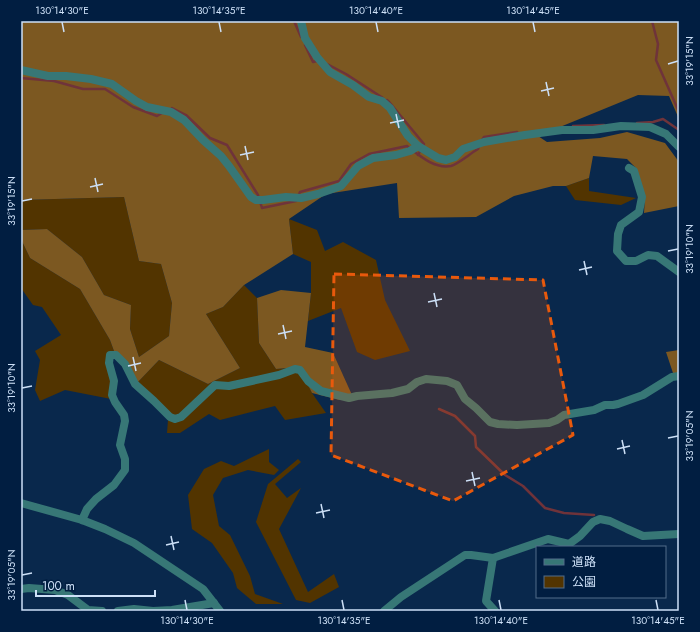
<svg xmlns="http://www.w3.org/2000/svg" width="700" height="632" viewBox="0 0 700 632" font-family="Jost,'Noto Sans JP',sans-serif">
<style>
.green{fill:#523400}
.forest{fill:#7c5821}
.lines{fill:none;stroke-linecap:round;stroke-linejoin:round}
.stream{stroke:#6f333a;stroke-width:2.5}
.minor{stroke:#377776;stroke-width:8}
.marked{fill:#e8590c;fill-opacity:0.2;stroke:#e8590c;stroke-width:3;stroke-dasharray:8 5;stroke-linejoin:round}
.ticks{fill:none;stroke:#cde0f7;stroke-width:1.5}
.neatline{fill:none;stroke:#cde0f7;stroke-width:1.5}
.ticks-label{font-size:10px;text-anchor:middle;fill:#cde0f7}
</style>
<rect width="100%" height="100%" fill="#09284c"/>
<!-- green -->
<g class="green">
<path d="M589,178V191L636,198L621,205L575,200L566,186Z"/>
<path d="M124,197L139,261L161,264L172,303L169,336L139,357L130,329L131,305L104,295L82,257L47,229L21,230V200Z"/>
<path d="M289,219L317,230L325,251L343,242L376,260L385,300L410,351L375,360L357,352L341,308L308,321L311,293V262L293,254Z"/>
<path d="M21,239L30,258L80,289L110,340L114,351L107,355L112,381L111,399L65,390L40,401L35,390L40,360L35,351L61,335L42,307L33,305L21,288Z"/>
<path d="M244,285L257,298L259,343L276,369L299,367L312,393L326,413L285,420L275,406L220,420L209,414L180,433H167L168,420L137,383L159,360L208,384L240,368L206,314L223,307Z"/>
<path d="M269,449V462L279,470L274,475L248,470L223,478L213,495L219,526L230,535L250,576L255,594L283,604H256L237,588L233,573L212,543L192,529L188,495L204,469L221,461L234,466Z"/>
<path d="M298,459L301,462L275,484L287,498L301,488L279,529L308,592L334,574L339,587L310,603L296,600L256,522L268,484Z"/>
</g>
<!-- forest -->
<g class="forest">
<path d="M21,21H679V119L669,96L638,95L538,136L547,142L600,138L627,132L665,143L679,162V206L644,213L645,196L636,168L627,159L593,156L589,178L566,186H553L514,196L476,217L399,218L397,183L326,194L289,219L293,254L244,285L223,307L206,314L240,368L208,384L159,360L137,383L114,351L110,340L80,289L30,258L21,239V230L47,229L82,257L104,295L131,305L130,329L139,357L169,336L172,303L161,264L139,261L124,197L21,200Z"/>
<path d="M281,290L311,293L305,347L333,353L352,395L340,400L312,393L299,367L276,369L259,343L257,298Z"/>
<path d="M679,350V374L673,373L666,352Z"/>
</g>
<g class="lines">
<!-- stream -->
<g class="stream">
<path d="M294,21L301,37"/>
<path d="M652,21L658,44L656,60L679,112"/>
<path d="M305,45L313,62L317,61"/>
<path d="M327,64L346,74L383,98"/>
<path d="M21,78L54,81L83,89H105L133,107L157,116L162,113"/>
<path d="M387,100L390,103L424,144L418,155"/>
<path d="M172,108L186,115L210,138L227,145L258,195L262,208L296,201L300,192L339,181L351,164L369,154L407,146C420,156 434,169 451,166C458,164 471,153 478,149L479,146"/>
<path d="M637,123L653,122L663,119L679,130"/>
<path d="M573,126L604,125"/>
<path d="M482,140L484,137L517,132"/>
<path d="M439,409L455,416L475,436L476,447L505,475L523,486L545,508L564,513L594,515"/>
</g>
<!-- minor -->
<g class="minor">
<path d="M301,21L305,38L317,57L330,72L353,85L369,97L382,101L390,108L408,136L418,146L438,158L446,160L455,157L463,149L484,142L525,135L562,130H593L621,126L650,127L666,134L679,147"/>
<path d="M21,70L48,76H66L91,79L112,84L136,101L147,107L171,112L184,120L203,140L221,156L229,166L251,197L256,200H263L286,197L301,198L318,194L341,186L358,166L373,158L396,155L410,151L418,146"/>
<path d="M629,168L634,171L642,197L639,212L621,225L618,234L617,251L626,261H636L648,255L657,256L679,272"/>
<path d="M21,503L82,520L105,529L134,543L203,589L220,611"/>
<path d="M82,520L87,509L96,499L114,485L125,470V459L120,445L125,421L124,415L115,402L112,395L114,381L109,363L110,355H116L125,364L135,384L154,401L170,417L175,419L181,417L215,385L229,386L279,375L295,369L300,370L308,381L321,391L349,398L357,396L392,393L408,389L417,382L426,379L447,381L457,385L465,399L476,408L490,422L498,424L517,425L549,423L557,420L564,415L594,410L605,405H613L618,404L643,395L672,377L679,376"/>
<path d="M493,558L486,601L495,611"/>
<path d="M21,589L29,588L55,590L68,595L88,610L102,611"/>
<path d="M118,611L134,609L153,611L172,610L214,603"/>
<path d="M384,611L401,597L465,555H471L493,558L548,539L569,544L580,536L593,522L600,519L610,521L627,529L643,536L679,534"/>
</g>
</g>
<!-- marked area -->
<path class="marked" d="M334,274L543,280L573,435L453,501L331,455Z"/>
<!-- ticks -->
<path class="ticks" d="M62,22L64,32M219,22L221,32M376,22L378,32M533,22L535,32M668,64L678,61M546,82L549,96M541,91L554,88M396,114L399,128M390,123L404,120M245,146L248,160M240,155L254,152M95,178L98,192M90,187L103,184M22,201L32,199M668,251L678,249M584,261L587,275M579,270L592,267M434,293L437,307M428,302L442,299M283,325L286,339M278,334L292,331M133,357L136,371M128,366L141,363M22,388L32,386M668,438L678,436M622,440L625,454M617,449L630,446M472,472L475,486M466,481L480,478M321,504L324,518M316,513L330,510M171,536L174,550M166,545L179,542M22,575L32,573M185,600L187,610M342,600L344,610M499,600L501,610M656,600L658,610"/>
<!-- border -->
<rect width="700" height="632" fill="none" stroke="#011e41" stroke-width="44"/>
<!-- legend -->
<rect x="536" y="546" width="130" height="52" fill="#011e41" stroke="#536c8a"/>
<rect x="544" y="559" width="20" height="6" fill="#377776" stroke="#536c8a"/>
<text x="572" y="566" font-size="12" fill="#cde0f7">道路</text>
<rect x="544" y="576" width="20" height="12" fill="#523400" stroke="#536c8a"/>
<text x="572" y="586" font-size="12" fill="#cde0f7">公園</text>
<!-- scale -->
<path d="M36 590v6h119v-6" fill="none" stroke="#cde0f7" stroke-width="2"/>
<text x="42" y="590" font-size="12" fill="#cde0f7" stroke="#011e41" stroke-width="3" paint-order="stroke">100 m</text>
<rect x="22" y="22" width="656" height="588" class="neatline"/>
<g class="ticks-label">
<text x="62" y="14">130°14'30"E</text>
<text x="219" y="14">130°14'35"E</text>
<text x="376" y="14">130°14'40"E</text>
<text x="533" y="14">130°14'45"E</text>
<text transform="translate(689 61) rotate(-90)" y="4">33°19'15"N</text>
<text transform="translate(11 201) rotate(-90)" y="4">33°19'15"N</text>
<text transform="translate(689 249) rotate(-90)" y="4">33°19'10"N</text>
<text transform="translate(11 388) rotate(-90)" y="4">33°19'10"N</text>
<text transform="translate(689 436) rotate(-90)" y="4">33°19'05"N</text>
<text transform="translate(11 575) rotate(-90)" y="4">33°19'05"N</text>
<text x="187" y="624">130°14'30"E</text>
<text x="344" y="624">130°14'35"E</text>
<text x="501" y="624">130°14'40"E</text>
<text x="658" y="624">130°14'45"E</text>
</g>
</svg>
